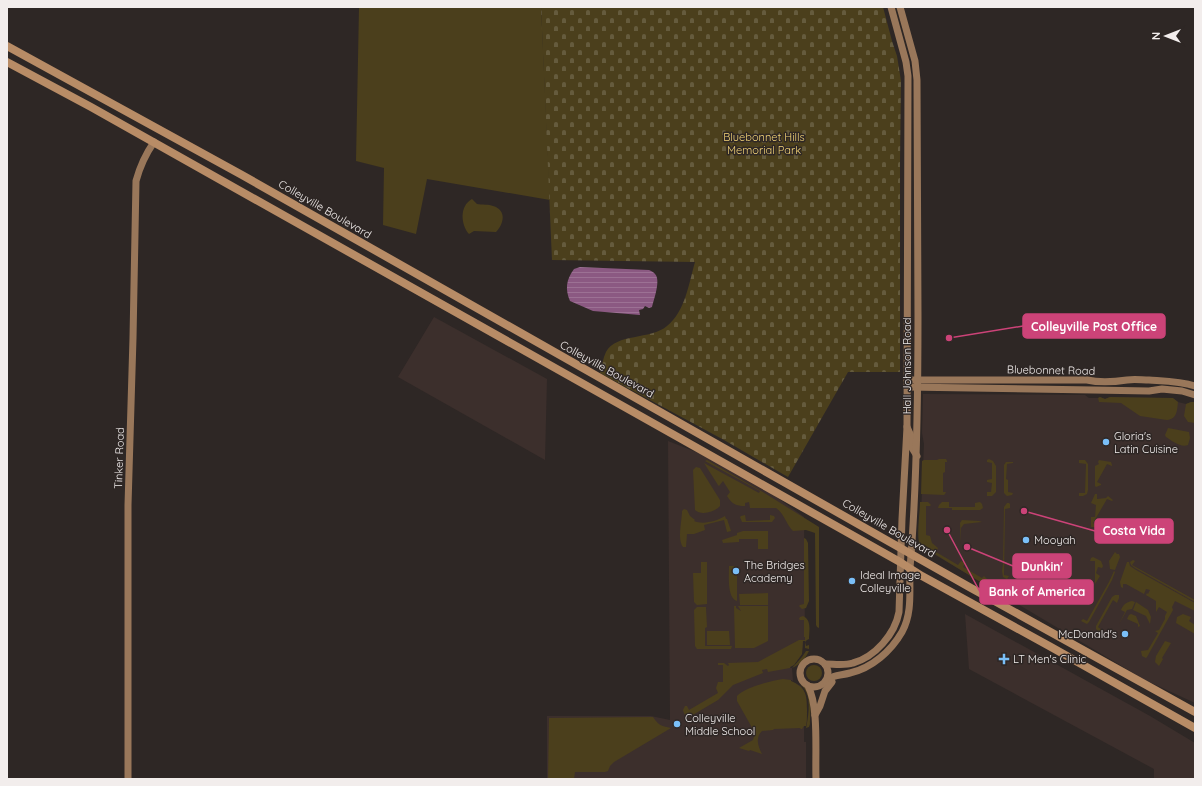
<svg xmlns="http://www.w3.org/2000/svg" width="1202" height="786" viewBox="0 0 1202 786" font-family="Quicksand,sans-serif">
<style>
.built{fill:#3c2f2c}
.green{fill:#4b3f1c}
.cemetery{fill:url(#cemetery-stones)}
.water{fill:url(#water-rules)}
.lines{fill:none;stroke-linecap:round;stroke-linejoin:round}
.secondary{stroke:#99775a;stroke-width:7}
.primary{stroke:#b88c66;stroke-width:8}
.poi-dot{fill:#7abff8;stroke:#2e2725;stroke-width:1.5}
.labels{text-anchor:middle;dominant-baseline:central;stroke-width:3;stroke-linejoin:round;paint-order:stroke}
.park-label{font-size:11px;fill:#f4d477;stroke:#2e2725}
.street-label{font-size:11px;fill:#f2edec;stroke:#2e2725}
.poi-label{font-size:11px;fill:#f2edec;stroke:#2e2725;text-anchor:start}
.leader{fill:none;stroke:#cc4378;stroke-width:1.5}
.callout-dot{fill:#cc4378;stroke:#2e2725;stroke-width:1.5}
.callout{fill:#cc4378;stroke:#cc4378;stroke-width:1.5}
.callout-label{font-size:12px;text-anchor:middle;font-weight:bold;fill:#fff}
</style>
<defs>
<pattern id="cemetery-stones" width="16" height="16" patternUnits="userSpaceOnUse"><rect width="16" height="16" fill="#4b3f1c"/><path d="M2 7V4a2 2 0 0 1 4 0v3zM10 15v-3a2 2 0 0 1 4 0v3z" fill="#655b3d"/></pattern>
<pattern id="water-rules" width="6" height="5" patternUnits="userSpaceOnUse"><rect width="6" height="5" fill="#8b5982"/><path d="M0 2.5h6" fill="none" stroke="#9c7194"/></pattern>
</defs>
<rect width="100%" height="100%" fill="#2e2725"/>
<!-- built -->
<g class="built">
<path d="M434,317L547,379L545,460L398,377Z"/>
<path d="M923,394L1085,395L1089,398H1098L1100,397L1105,399L1110,397L1164,398L1174,399L1178,402L1186,404L1191,402H1195V703L1145,680L932,553L920,536L924,444L922,433Z"/>
<path d="M668,441L704,455L763,487L804,517L805,641H803L802,654L794,665L790,667L791,668H792L793,681L791,680V681L801,686L804,691L806,697L807,721L806,726H804V742H806V779H547V716H651L670,720Z"/>
<path d="M965,614L1150,716L1195,743V779H1154V769L969,669Z"/>
</g>
<!-- green -->
<g class="green">
<path d="M359,7H541L550,200L427,179L416,234L383,225L384,168L356,161Z"/>
<path d="M472,199L477,204C482,205 489,204 493,206C507,210 504,224 496,232L474,231L469,234C461,225 459,206 472,199Z"/>
<path d="M1100,397L1105,399L1110,397L1173,398L1178,402C1177,411 1177,419 1167,420L1140,416L1121,403L1099,402L1098,398Z"/>
<path d="M1191,402H1195V423L1188,422L1184,416L1186,404Z"/>
<path d="M1168,428L1189,432L1190,438L1188,445C1181,448 1172,441 1166,437L1165,435Z"/>
<path d="M939,459H946L947,461V462H945V472L943,473V492H946L945,494L944,495L921,494L922,461L924,460H937Z"/>
<path d="M989,459L993,461L996,466V492L992,496H987V492H991L992,483L987,482V480L992,479V463L987,462V460Z"/>
<path d="M707,460L761,491L819,527V628L817,627L816,625L815,533L806,530L793,531C786,524 784,513 776,508H750L749,502L745,503V506C736,506 732,504 727,496L730,492L723,481L719,486L718,485L704,463C722,473 741,483 759,493L760,491L705,461Z"/>
<path d="M1079,460H1085L1088,464V490L1087,494L1083,496H1079V493H1085L1086,464L1079,463Z"/>
<path d="M1099,460L1111,462L1112,465V466L1107,464L1097,482L1101,484V485L1096,487L1095,486V466L1099,464L1098,462Z"/>
<path d="M1006,462H1013V463L1007,464L1006,479L1008,480V492L1013,493L1012,495L1007,496L1004,493V465Z"/>
<path d="M696,467L700,468L720,500V506C715,512 701,516 695,510L693,470Z"/>
<path d="M1095,494H1097V499L1106,498L1108,496L1113,500L1112,501L1107,499L1093,523L1096,526V527H1091V517H1095L1096,505L1091,503Z"/>
<path d="M920,502H928L931,505L930,506H926V535L930,536L932,543L938,548L936,552L958,565L961,561L965,563L963,567L982,578L984,576L989,581L987,586L920,545C916,538 920,512 920,502Z"/>
<path d="M942,502H949V507H975V503L980,502L982,504L983,508L980,510H952V508H938L939,505Z"/>
<path d="M1007,503H1009L1010,504V508L1005,509L1004,575L1009,576L1007,579L1003,577L1002,571L1003,564L1004,507Z"/>
<path d="M684,509L687,510L690,516L695,520L694,521C703,525 717,521 725,516L726,519H727L731,531L727,532L724,520L704,525L705,530L694,534H687L686,547H683C677,539 682,521 682,511Z"/>
<path d="M745,515L746,521L770,520V515L774,516L775,518L772,522H742L740,517L741,516Z"/>
<path d="M962,520L979,521L982,522L964,524L961,528V543L960,523Z"/>
<path d="M743,531H768V549H758V539H739V542L723,543L722,540L737,535V533Z"/>
<path d="M804,538L806,539L808,543L809,601L806,608L802,609L799,606L800,605L804,604Z"/>
<path d="M1115,552L1117,554H1119L1120,557L1115,570L1110,569L1109,561Z"/>
<path d="M1093,557L1101,561L1103,566L1102,568L1098,567L1096,573L1100,576L1095,584V561H1090L1091,558Z"/>
<path d="M1133,560L1135,561L1132,565L1195,600V602L1135,568L1131,565L1130,562Z"/>
<path d="M701,562H707V604L697,605L694,602L693,573H701Z"/>
<path d="M1127,562H1129L1130,566L1136,570L1195,603V611L1175,601L1172,607L1173,610L1147,657L1146,658L1142,656L1141,651L1148,650L1158,633L1155,631L1159,630L1165,619V616L1167,612L1159,607L1156,612V601L1146,595L1147,593L1148,594L1150,590L1146,589L1144,594L1126,584H1123V588L1121,587L1120,582Z"/>
<path d="M729,566H737V601C727,598 729,576 729,566Z"/>
<path d="M1114,571L1115,572L1112,580L1089,622L1087,624L1081,621L1083,619L1087,621L1109,582Z"/>
<path d="M768,593V605H740L739,594Z"/>
<path d="M1115,595H1119V598L1117,603L1113,600L1098,627L1102,630L1101,631H1098L1096,629V626L1112,597Z"/>
<path d="M1132,601L1135,602L1132,609L1127,610L1119,624L1125,612L1121,610C1123,605 1126,602 1132,601Z"/>
<path d="M1136,602L1148,610L1151,617L1150,624L1146,616L1133,610Z"/>
<path d="M734,606H736V608L741,611L738,606H768V641L754,648H735Z"/>
<path d="M697,607H706V608L707,627L705,628V646H732L731,649H697L695,646L694,610Z"/>
<path d="M1131,614L1136,616L1140,626L1138,627V624L1127,619L1129,615Z"/>
<path d="M1183,614L1191,617L1189,621L1195,625V634L1176,623L1177,617Z"/>
<path d="M803,616C812,620 809,631 809,639L807,640L805,642L806,646L809,645V649L805,648V641H803L802,654L794,665L790,667V668L768,672L767,669L762,670L763,673L733,685L718,700L691,716C686,717 684,715 683,710L685,706H687L689,710L718,693L716,688L718,682H723V665H718V663H724L728,666L729,665L728,663L758,662L799,640H805V637H804V620H800L799,619L800,617Z"/>
<path d="M707,631H729L730,645H707Z"/>
<path d="M1165,641L1171,643L1162,658L1163,659L1159,666L1155,662L1156,656Z"/>
<path d="M806,651H809C805,659 801,664 792,668L802,657Z"/>
<circle cx="814" cy="673" r="8"/>
<path d="M783,679L791,680V681C806,688 807,694 807,710C807,715 807,720 806,726H804L802,729H801L800,728L774,729L773,730L762,731C755,738 758,746 762,754L750,750L749,751L739,748L753,740L755,733L737,701V696C745,687 771,681 783,679Z"/>
<path d="M800,684C814,692 810,711 810,724L809,727L806,728C808,719 811,701 806,692C805,689 802,686 800,684Z"/>
<path d="M653,717C659,726 662,726 671,728L614,762L610,766L608,771L605,772H575L574,779H548L549,718Z"/>
</g>
<!-- cemetery -->
<path class="cemetery" d="M541,7H883L892,41L897,56L901,81L900,162V372H848L788,477L724,440L600,373C602,366 603,358 606,352C616,333 651,340 667,326C685,312 689,283 695,262L552,260Z"/>
<!-- water -->
<path class="water" d="M580,267L649,270C651,271 654,272 655,274C661,280 654,299 652,307L649,308L645,306L643,309L639,310L640,315L593,311L570,301C565,289 566,280 574,269Z"/>
<g class="lines">
<!-- secondary -->
<g class="secondary">
<path d="M907,380H1087C1100,383 1114,382 1127,380C1134,379 1142,380 1149,380C1164,381 1180,381 1195,386"/>
<path d="M907,387L1093,390L1149,391L1162,389L1182,391L1195,395"/>
<path d="M907,427L911,436L912,448L917,456"/>
<circle cx="814" cy="673" r="14"/>
<path d="M825,664C834,664 844,666 853,663C875,657 895,634 899,612L902,519L907,427L908,76L906,62L891,7"/>
<path d="M826,682C834,674 839,676 850,673C872,668 891,651 902,632C913,612 909,589 910,568C917,485 918,401 918,317C918,238 917,159 917,80L915,61L900,7"/>
<path d="M808,686C819,706 815,754 816,779"/>
<path d="M815,715L820,706L825,691L832,682"/>
<path d="M128,779V505L133,338L136,181C140,166 145,155 154,142"/>
</g>
<!-- primary -->
<g class="primary">
<path d="M7,46L242,175L971,588L1195,712"/>
<path d="M7,62L91,107L900,562L922,576L1051,647L1195,728"/>
</g>
</g>
<!-- markers -->
<g class="poi-dot">
<circle cx="1106" cy="442" r="4"/>
<circle cx="1026" cy="540" r="4"/>
<circle cx="736" cy="571" r="4"/>
<circle cx="852" cy="581" r="4"/>
<circle cx="1125" cy="634" r="4"/>
<path d="M1002 653h4v4h4v4h-4v4h-4v-4h-4v-4h4z"/>
<circle cx="677" cy="724" r="4"/>
</g>
<g class="labels">
<!-- park labels -->
<g class="park-label">
<text x="764" y="137">Bluebonnet Hills<tspan x="764" dy="13">Memorial Park</tspan></text>
</g>
<!-- street labels -->
<g class="street-label">
<text transform="translate(325 209) rotate(30)">Colleyville Boulevard</text>
<text transform="translate(907 366) rotate(-90)">Hall Johnson Road</text>
<text transform="translate(607 369) rotate(29)">Colleyville Boulevard</text>
<text transform="translate(1051 370) rotate(1)">Bluebonnet Road</text>
<text transform="translate(119 458) rotate(-88)">Tinker Road</text>
<text transform="translate(889 528) rotate(30)">Colleyville Boulevard</text>
</g>
<!-- poi labels -->
<g class="poi-label">
<text x="1114" y="436">Gloria's<tspan x="1114" dy="13">Latin Cuisine</tspan></text>
<text x="1034" y="540">Mooyah</text>
<text x="744" y="565">The Bridges<tspan x="744" dy="13">Academy</tspan></text>
<text x="860" y="575">Ideal Image<tspan x="860" dy="13">Colleyville</tspan></text>
<text x="1117" y="634" text-anchor="end">McDonald's</text>
<text x="1013" y="659">LT Men's Clinic</text>
<text x="685" y="718">Colleyville<tspan x="685" dy="13">Middle School</tspan></text>
</g>
</g>
<!-- callouts -->
<path class="leader" d="M949 338L1023 326M1024 511L1095 531M967 547L1013 566M947 530L980 592"/>
<g class="callout-dot">
<circle cx="949" cy="338" r="4"/>
<circle cx="1024" cy="511" r="4"/>
<circle cx="967" cy="547" r="4"/>
<circle cx="947" cy="530" r="4"/>
</g>
<g class="callout">
<rect x="1023" y="314" width="142" height="24" rx="4"/>
<rect x="1095" y="519" width="78" height="24" rx="4"/>
<rect x="1013" y="554" width="58" height="24" rx="4"/>
<rect x="980" y="580" width="113" height="24" rx="4"/>
</g>
<g class="callout-label">
<text x="1094" y="331">Colleyville Post Office</text>
<text x="1134" y="535">Costa Vida</text>
<text x="1042" y="571">Dunkin'</text>
<text x="1037" y="596">Bank of America</text>
</g>
<!-- border -->
<rect width="1202" height="786" fill="none" stroke="#f2edec" stroke-width="16"/>
<!-- north arrow -->
<g transform="translate(1166 36) rotate(270)" stroke="#2e2725" stroke-width="3" paint-order="stroke">
<path d="M0-3L7 15L0 10L-7 15Z" fill="#f2edec"/>
<text y="-6" font-size="11" font-weight="bold" text-anchor="middle" fill="#f2edec">N</text>
</g>
</svg>
